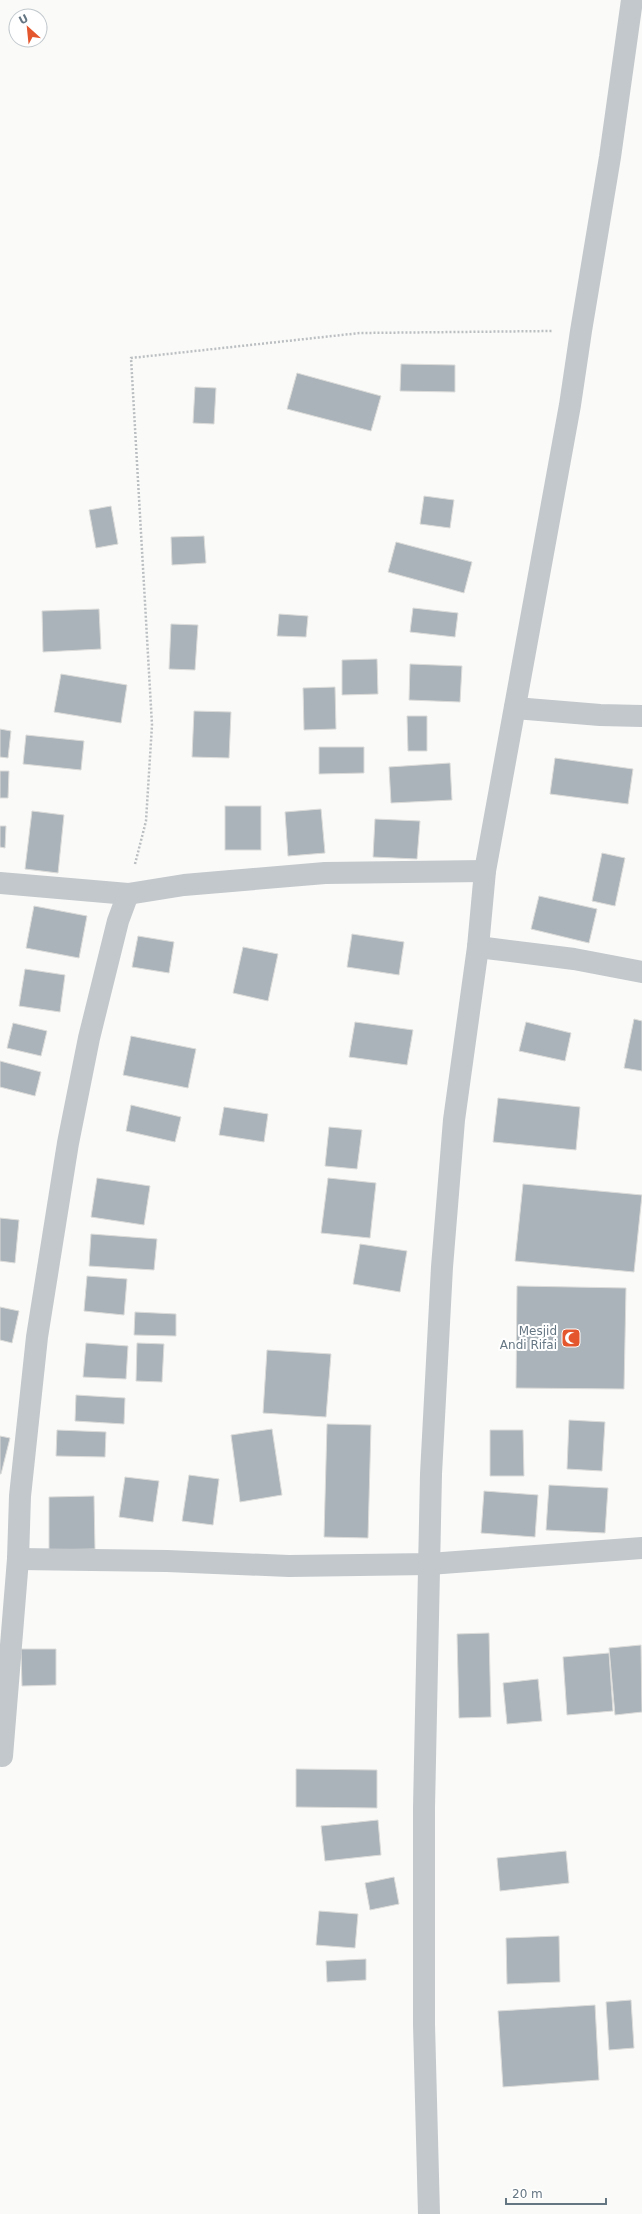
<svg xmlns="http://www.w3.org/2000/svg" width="642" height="2214" viewBox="0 0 642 2214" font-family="'DejaVu Sans',sans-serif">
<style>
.building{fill:#aab3b9;stroke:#dcdcda}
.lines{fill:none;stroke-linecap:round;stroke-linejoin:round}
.path{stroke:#bbbfc2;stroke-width:2.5;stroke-dasharray:2 2;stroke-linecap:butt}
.minor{stroke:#c3c8cc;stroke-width:22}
.labels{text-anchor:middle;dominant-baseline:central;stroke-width:4;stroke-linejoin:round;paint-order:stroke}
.poi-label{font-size:12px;fill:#657683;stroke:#fff;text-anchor:end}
</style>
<rect width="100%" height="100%" fill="#fafaf8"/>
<!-- building -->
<g class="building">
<path d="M401,364L455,365V392L400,391Z"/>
<path d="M297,373L381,396L371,431L287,409Z"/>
<path d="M195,387L216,388L214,424L193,423Z"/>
<path d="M424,496L454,500L450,528L420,524Z"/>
<path d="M111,506L118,544L96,548L89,510Z"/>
<path d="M204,536L206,563L172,565L171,537Z"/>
<path d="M396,542L472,562L464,593L388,572Z"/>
<path d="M413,608L458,613L455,637L410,632Z"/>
<path d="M99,609L101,649L43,652L42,611Z"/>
<path d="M279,614L308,616L306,637L277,636Z"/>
<path d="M171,624L198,625L195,670L169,669Z"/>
<path d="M377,659L378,694L342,695V660Z"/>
<path d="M410,664L462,666L460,702L409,700Z"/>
<path d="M61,674L127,685L121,723L54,712Z"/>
<path d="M335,687L336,729L304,730L303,688Z"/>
<path d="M194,711L231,712L229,758L192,757Z"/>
<path d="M407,716H427V751H408Z"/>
<path d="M0,729L11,731L8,758L0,757Z"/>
<path d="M26,735L84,741L81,770L23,764Z"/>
<path d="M319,747H364V773L319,774Z"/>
<path d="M555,758L633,769L628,804L550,794Z"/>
<path d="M450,763L452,800L391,803L389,767Z"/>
<path d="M0,771H9L8,798H0Z"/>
<rect x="225" y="806" width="36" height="44"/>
<path d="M321,809L325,853L288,856L285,812Z"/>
<path d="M32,811L64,815L58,873L25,869Z"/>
<path d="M375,819L420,821L417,859L373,857Z"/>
<path d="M0,826H6L5,848L0,847Z"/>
<path d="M602,853L625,858L615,906L592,901Z"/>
<path d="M539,896L597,909L589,943L531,929Z"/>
<path d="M34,906L87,916L79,958L26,948Z"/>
<path d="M352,934L404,942L399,975L347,967Z"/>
<path d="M138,936L174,942L169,973L132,967Z"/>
<path d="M243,947L278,954L268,1001L233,993Z"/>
<path d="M25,969L65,975L60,1012L19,1006Z"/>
<path d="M634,1019L642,1021V1071L624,1068Z"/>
<path d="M355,1022L413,1030L407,1065L349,1057Z"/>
<path d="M526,1022L571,1033L565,1061L519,1051Z"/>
<path d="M13,1023L47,1031L41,1056L7,1048Z"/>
<path d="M131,1036L196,1049L188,1088L123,1075Z"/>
<path d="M0,1061L41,1072L35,1096L0,1087Z"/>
<path d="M498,1098L580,1107L576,1150L493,1142Z"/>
<path d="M131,1105L181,1117L175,1142L126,1131Z"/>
<path d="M224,1107L268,1114L264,1142L219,1135Z"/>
<path d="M329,1127L362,1130L357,1169L325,1166Z"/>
<path d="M97,1178L150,1186L144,1225L91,1217Z"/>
<path d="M328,1178L376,1183L370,1238L321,1233Z"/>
<path d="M523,1184L642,1195L634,1272L515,1261Z"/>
<path d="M0,1218L19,1220L15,1263L0,1261Z"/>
<path d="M91,1234L157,1239L154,1270L89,1266Z"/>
<path d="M360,1244L407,1251L400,1292L353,1284Z"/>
<path d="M87,1276L127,1279L124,1315L84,1311Z"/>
<path d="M517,1286L626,1288L624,1389L516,1388Z"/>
<path d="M0,1307L19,1311L12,1343L0,1340Z"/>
<path d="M135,1312L176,1314V1336L134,1335Z"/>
<path d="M86,1343L128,1346L126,1379L83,1377Z"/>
<path d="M137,1343L164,1344L162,1382L136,1381Z"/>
<path d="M267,1350L331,1354L326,1417L263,1413Z"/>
<path d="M76,1395L125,1398L124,1424L75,1421Z"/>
<path d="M569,1420L605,1422L602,1471L567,1469Z"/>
<path d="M327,1424L371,1425L368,1538L324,1537Z"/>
<path d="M272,1429L282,1495L240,1502L231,1435Z"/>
<path d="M57,1430L106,1432L105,1457L56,1456Z"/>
<path d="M490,1430H523L524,1476H490Z"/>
<path d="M0,1436L10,1438L1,1474H0Z"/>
<path d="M189,1475L219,1479L213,1525L182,1521Z"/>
<path d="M125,1477L159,1481L153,1522L119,1517Z"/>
<path d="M549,1485L608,1488L605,1533L546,1530Z"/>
<path d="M484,1491L538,1495L535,1537L481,1533Z"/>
<path d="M94,1496L95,1549L49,1550V1497Z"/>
<path d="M489,1633L491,1717L459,1718L457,1634Z"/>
<path d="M641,1645L642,1712L615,1715L609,1648Z"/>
<path d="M21,1649H56V1685L22,1686Z"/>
<path d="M609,1653L613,1711L567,1715L563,1657Z"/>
<path d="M538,1679L542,1721L507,1724L503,1683Z"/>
<path d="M296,1769L377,1770V1808L296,1807Z"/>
<path d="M378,1820L381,1855L325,1861L321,1826Z"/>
<path d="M566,1851L569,1883L500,1891L497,1858Z"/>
<path d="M394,1877L399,1904L370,1910L365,1883Z"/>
<path d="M319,1911L358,1914L355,1948L316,1945Z"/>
<path d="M559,1936L560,1982L507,1984L506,1938Z"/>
<path d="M366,1959V1980L327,1982L326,1961Z"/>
<path d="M631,2000L634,2048L609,2050L606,2002Z"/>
<path d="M595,2005L599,2080L503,2087L498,2011Z"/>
</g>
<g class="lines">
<!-- path -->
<path class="path" d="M135,864L146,821L152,725L131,358L360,333L552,331"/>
<!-- minor -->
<g class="minor">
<path d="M515,708L600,715L642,716"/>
<path d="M0,883L128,894L184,885L325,873L485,871"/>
<path d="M478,947L574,959L642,972"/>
<path d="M18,1559L167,1561L289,1566L429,1564L642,1548"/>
<path d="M2,1756L18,1559L20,1496L37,1337L68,1143L89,1038L118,921L128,894"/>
<path d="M429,2214L424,2024V1808L431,1474L442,1267L454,1120L478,947L485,871L570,405L581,331L610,157L632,0"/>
</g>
</g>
<!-- icons -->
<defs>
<symbol id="mosque-square" viewBox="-11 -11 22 22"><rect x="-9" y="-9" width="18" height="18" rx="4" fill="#e4572e" stroke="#fff"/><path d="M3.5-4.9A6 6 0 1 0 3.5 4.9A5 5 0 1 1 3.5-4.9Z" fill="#fff"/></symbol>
</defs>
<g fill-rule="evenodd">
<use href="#mosque-square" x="560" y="1327" width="22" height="22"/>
</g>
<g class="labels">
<!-- poi labels -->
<g class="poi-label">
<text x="557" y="1331">Mesjid<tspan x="557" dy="14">Andi Rifai</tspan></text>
</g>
</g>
<!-- north arrow -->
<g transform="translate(28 28) rotate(333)"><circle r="19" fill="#ffffff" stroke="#c1c8cd"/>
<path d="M0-3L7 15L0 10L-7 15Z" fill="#e4572e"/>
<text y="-6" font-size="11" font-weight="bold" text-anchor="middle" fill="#657683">U</text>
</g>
<!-- scale -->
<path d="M506 2198v6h100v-6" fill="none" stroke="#657683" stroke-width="2"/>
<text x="512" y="2198" font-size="12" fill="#657683" stroke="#ffffff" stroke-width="3" paint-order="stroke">20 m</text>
</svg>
